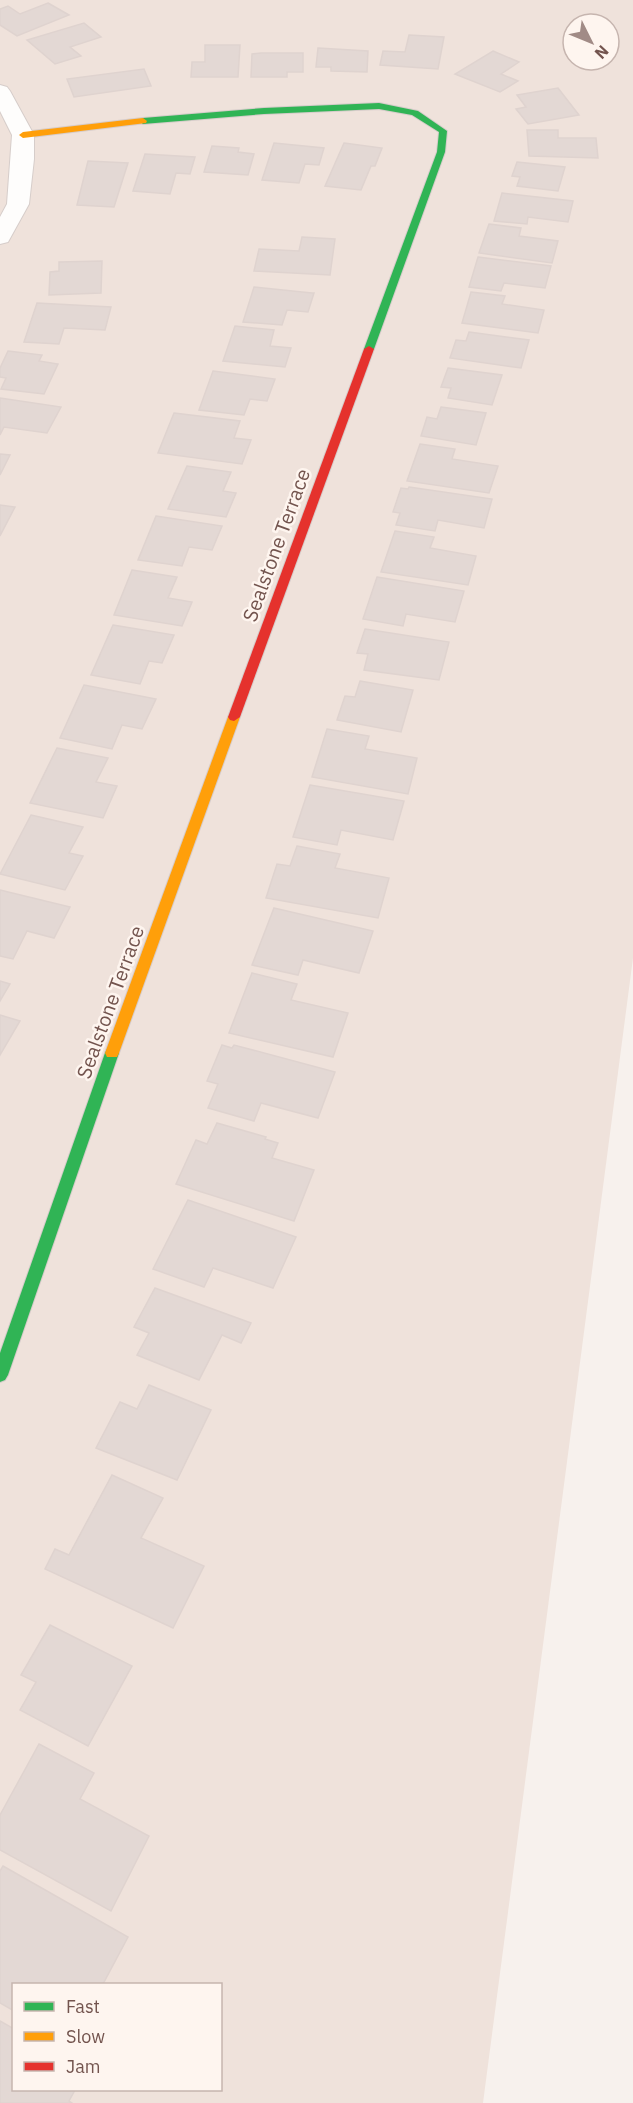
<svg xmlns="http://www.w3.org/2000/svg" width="633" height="2103" viewBox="0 0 633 2103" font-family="'IBM Plex Sans',sans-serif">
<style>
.residential{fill:#efe2db;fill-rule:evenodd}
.building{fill:#e3d8d4;stroke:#dfd3cf;stroke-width:1.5}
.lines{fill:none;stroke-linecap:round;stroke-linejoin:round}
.street-casing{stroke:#d6cdca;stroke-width:2}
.fast-casing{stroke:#d6ccca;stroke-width:2}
.slow-casing{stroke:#d6ccca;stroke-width:2}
.jam-casing{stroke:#d6ccca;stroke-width:2}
.street{fill:#fefdfc;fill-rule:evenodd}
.fast{fill:#30b455;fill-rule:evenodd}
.slow{fill:#ff9f0a;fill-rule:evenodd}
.jam{fill:#e5322d;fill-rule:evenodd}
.labels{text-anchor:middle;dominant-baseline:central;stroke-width:5;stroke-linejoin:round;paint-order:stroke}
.street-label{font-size:20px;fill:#73544e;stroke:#fef5ef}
</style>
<rect width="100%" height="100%" fill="#f7f1ed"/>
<!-- residential -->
<path class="residential" d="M0,0H633V958L483,2103H0ZM573,24H609V60H573ZM14,1984H220V2090H14Z"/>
<!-- building -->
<g class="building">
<path d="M48,3L69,15L17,36L0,25V9L8,6L20,14Z"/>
<path d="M84,23L101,37L70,47L81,56L55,64L27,40Z"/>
<path d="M409,35L444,37L438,69L380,65L383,51L405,52Z"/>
<path d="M205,45H240L238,77H191L192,62H205Z"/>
<path d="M318,48L368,51L367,72L331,71V67H316Z"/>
<path d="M493,51L519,62L501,74L518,81L500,92L455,74Z"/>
<path d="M261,53H303V72H287V77H251L252,54Z"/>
<path d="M144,69L151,86L74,97L67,79Z"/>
<path d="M558,88L579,115L528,124L516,109L526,107L517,95Z"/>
<path d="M527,130H558V138H596L598,158L529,156Z"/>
<path d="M274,143L324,148L319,165L305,164L299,183L262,180Z"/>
<path d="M344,143L382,148L375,166H371L361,190L325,186Z"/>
<path d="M212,146L239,148L238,152L254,154L248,175L204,172Z"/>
<path d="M145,154L195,157L190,174L176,173L170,194L133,191Z"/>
<path d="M88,161L128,163L114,207L77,205Z"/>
<path d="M517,162L565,167L558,191L517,186L520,177L512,176Z"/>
<path d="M502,193L573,201L568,222L528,217L527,224L494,221Z"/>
<path d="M489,224L521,228L519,236L558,241L552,263L479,253Z"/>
<path d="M302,237L335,239L330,275L254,271L259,249L299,251Z"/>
<path d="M478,257L551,266L545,288L504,283L501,291L469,287Z"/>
<path d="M102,261L101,293L49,295L50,272L59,271V262Z"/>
<path d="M254,287L312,293H314L308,312L287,310L282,325L243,322Z"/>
<path d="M471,292L505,296L502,304L544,310L538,333L462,323Z"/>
<path d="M37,303L111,307L105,330L64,328L59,344L24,342Z"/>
<path d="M235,326L274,330L270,346L291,348L285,367L223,361Z"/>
<path d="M469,332L529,340L521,368L450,358L456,340L466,341Z"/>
<path d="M8,351L42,355L39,361L58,364L44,394L1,389L6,378L0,377V368Z"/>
<path d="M448,368L502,375L492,405L448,398L451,388L441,387Z"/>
<path d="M213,371L275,379L267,401L250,399L244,415L199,410Z"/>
<path d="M0,398L61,407L47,433L4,427L0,435Z"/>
<path d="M441,407L486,413L476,445L421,436L427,417L437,419Z"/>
<path d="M174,413L240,421L234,438L251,440L242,464L158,453Z"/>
<path d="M420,444L455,449L452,459L498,466L489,493L407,481Z"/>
<path d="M0,454L10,455L0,475Z"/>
<path d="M187,466L231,472L223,491L236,493L226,517L168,509Z"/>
<path d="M409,487L492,499L484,528L438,520L435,531L396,525L400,513L393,512L401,488L408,489Z"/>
<path d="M0,505L15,507L0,536Z"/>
<path d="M156,516L222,526L212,550L189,547L182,566L138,560Z"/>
<path d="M395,531L434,537L430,548L476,556L468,585L381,572Z"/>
<path d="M132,570L177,577L168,598L192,602L182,626L114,615Z"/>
<path d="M377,577L464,591L455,622L406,614L403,626L363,619Z"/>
<path d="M113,625L174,635L162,663L149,661L140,684L91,675Z"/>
<path d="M365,629L449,642L439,680L364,670L368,654L357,653Z"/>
<path d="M360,681L413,690L401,732L337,720L345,696L355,697Z"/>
<path d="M84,685L156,699L142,729L122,725L112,749L60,738Z"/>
<path d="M327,729L369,736L365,749L417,758L408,794L312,777Z"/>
<path d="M57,748L108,758L96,782L117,786L103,818L30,803Z"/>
<path d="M310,785L404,801L393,840L341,830L337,845L293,837Z"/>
<path d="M31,815L83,827L69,853L83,856L65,890L0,874Z"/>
<path d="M297,846L340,854L335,868L389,878L378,918L266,898L277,864L290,866Z"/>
<path d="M0,890L70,907L54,938L27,931L13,959L0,956Z"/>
<path d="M274,908L373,931L359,973L303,960L298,975L252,965Z"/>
<path d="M252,973L297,984L291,1000L348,1013L333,1057L229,1033Z"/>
<path d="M0,981L10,984L0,1001Z"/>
<path d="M0,1015L20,1021L0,1055Z"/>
<path d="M222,1045L232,1048L234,1045L335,1072L318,1118L261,1103L254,1121L208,1108L218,1084L207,1081Z"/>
<path d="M217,1123L266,1137L265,1139L278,1143L272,1158L314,1170L294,1221L176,1184L196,1140L207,1144Z"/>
<path d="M188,1200L296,1237L273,1288L213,1268L204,1287L153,1269Z"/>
<path d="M155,1288L251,1323L241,1343L222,1335L199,1380L137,1355L149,1333L134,1327Z"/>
<path d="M149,1385L211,1410L177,1480L96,1448L120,1402L137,1409Z"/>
<path d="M112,1475L163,1498L141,1538L204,1566L173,1628L45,1569L55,1549L69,1555Z"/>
<path d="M50,1625L132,1666L88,1746L20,1710L36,1682L21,1675Z"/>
<path d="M39,1744L94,1773L80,1799L149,1836L111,1911L0,1850V1815Z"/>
<path d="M3,1866L128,1937L103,1984H14V2011L0,2003V1871Z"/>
<path d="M0,2021L14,2029V2090H75L69,2101L72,2103H0Z"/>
</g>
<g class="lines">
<defs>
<path id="street" d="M0,85L7,87L10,91L34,135V159L29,204L8,242L0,244V217L7,204L12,135L0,111Z"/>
<g id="fast">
<path d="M379,103L418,111L447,131L445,152L374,349L369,352L364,349L437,152L439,132L412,115L379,109L264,114L143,124L139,121L143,118L264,108Z"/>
<path d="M112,1047L117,1049L119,1053L8,1375L5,1380L0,1382V1353L105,1053L107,1049Z"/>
</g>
<g id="slow">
<path d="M143,118L147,121L146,123L23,138L19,135L23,132Z"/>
<path d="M234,713L240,717L119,1053L117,1057H107L105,1053L228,717Z"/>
</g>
<path id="jam" d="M369,346L374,349L240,717L234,721L230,720L228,717L364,349Z"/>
</defs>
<!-- street casing -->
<use href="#street" class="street-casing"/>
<!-- fast casing -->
<use href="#fast" class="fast-casing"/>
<!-- slow casing -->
<use href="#slow" class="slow-casing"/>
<!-- jam casing -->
<use href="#jam" class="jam-casing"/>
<!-- street -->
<use href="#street" class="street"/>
<!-- fast -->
<use href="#fast" class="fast"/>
<!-- slow -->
<use href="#slow" class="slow"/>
<!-- jam -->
<use href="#jam" class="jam"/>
</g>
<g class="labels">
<!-- street labels -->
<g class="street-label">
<text transform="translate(276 545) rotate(-70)">Sealstone Terrace</text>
<text transform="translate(110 1002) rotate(-70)">Sealstone Terrace</text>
</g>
</g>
<!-- legend -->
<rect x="12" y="1983" width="210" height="108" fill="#fef5ef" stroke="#c6b5af" stroke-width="1.5"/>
<rect x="24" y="2002" width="30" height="9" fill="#30b455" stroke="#c6b5af" stroke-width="1.5"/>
<text x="66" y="2013" font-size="18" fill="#73544e">Fast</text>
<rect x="24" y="2032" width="30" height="9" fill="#ff9f0a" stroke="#c6b5af" stroke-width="1.5"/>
<text x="66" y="2043" font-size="18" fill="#73544e">Slow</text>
<rect x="24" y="2062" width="30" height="9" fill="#e5322d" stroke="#c6b5af" stroke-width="1.5"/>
<text x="66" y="2073" font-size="18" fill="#73544e">Jam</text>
<!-- north arrow -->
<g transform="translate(591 42) rotate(133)"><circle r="28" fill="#fef5ef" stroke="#c6b5af" stroke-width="1.5"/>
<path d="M0-4.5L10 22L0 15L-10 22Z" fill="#a18b86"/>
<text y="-9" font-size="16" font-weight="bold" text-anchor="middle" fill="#73544e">N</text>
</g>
</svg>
